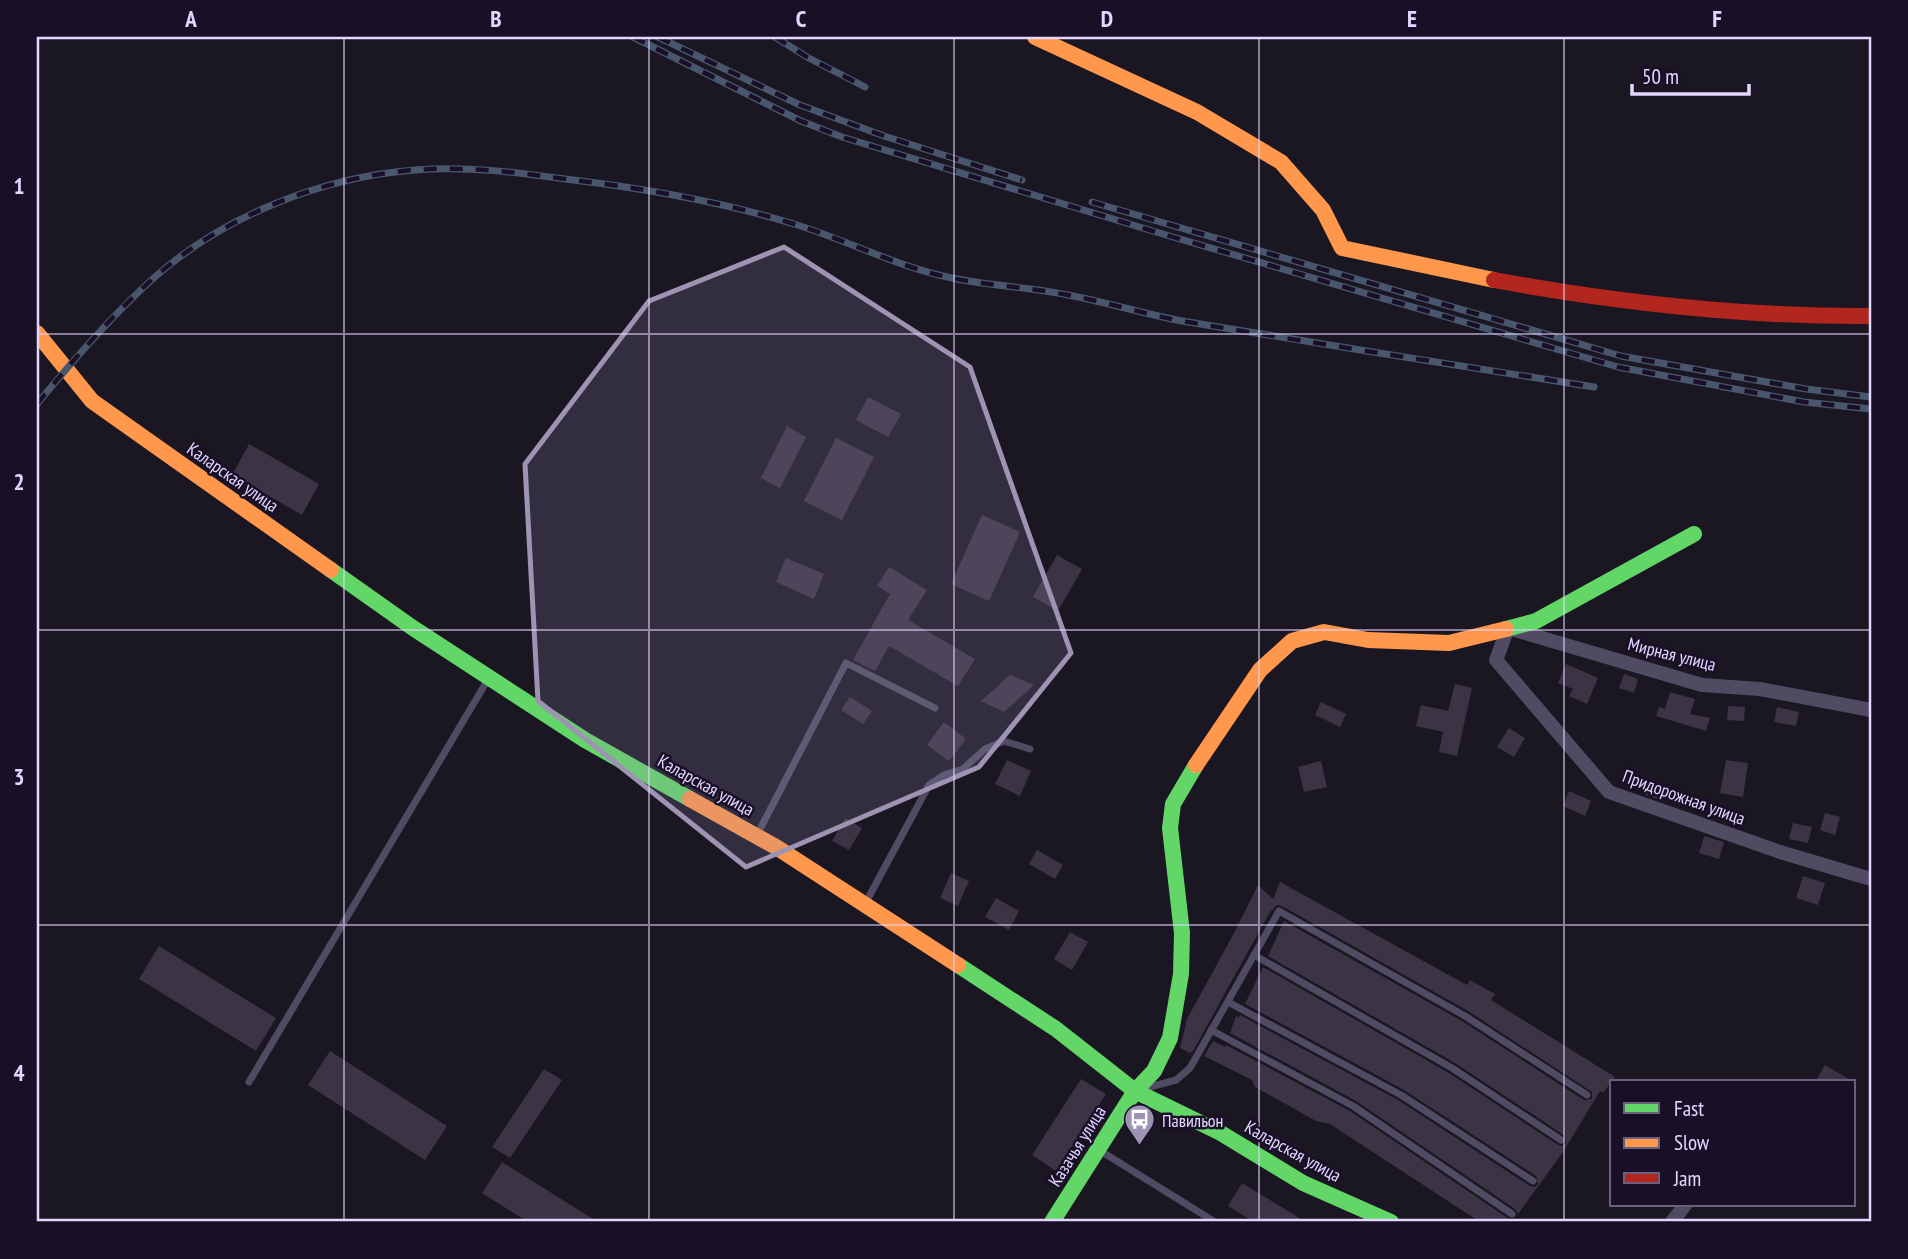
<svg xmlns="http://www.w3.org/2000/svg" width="1908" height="1259" viewBox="0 0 1908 1259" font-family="'PT Sans Narrow',sans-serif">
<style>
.building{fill:#3a3444}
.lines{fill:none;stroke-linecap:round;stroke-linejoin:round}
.lane{stroke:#504b63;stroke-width:7}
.street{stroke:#504b63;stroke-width:14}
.fast{stroke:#63d668;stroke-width:16}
.slow{stroke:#ff974d;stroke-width:16}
.jam{stroke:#b3261e;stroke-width:16}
.rail-casing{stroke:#49576e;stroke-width:7}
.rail{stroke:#191028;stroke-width:4.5;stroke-dasharray:13;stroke-linecap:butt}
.marked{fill:#9d93b2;fill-opacity:0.2;stroke:#9d93b2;stroke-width:5;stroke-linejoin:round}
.grid{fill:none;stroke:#e4d7ff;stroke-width:2;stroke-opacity:0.55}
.labels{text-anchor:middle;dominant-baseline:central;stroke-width:5;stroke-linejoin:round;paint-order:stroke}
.street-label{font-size:18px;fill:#e4d7ff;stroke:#191028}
.poi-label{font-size:18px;fill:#e4d7ff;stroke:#191028;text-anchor:start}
.neatline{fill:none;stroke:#e4d7ff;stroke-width:2.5}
.grid-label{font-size:23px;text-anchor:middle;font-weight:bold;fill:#e4d7ff}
</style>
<rect width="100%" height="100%" fill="#1a1622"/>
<!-- building -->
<g class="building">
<path d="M868,397L901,414L888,437L856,420Z"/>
<path d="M787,426L806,437L780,488L761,478Z"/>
<path d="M836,438L874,457L842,520L804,501Z"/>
<path d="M249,444L319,484L302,515L232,475Z"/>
<path d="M982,515L1020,532L989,601L951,584Z"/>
<path d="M1057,555L1082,569L1058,611L1033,597Z"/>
<path d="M786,558L824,574L814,599L776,582Z"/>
<path d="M889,567L927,590L908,620L975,659L958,686L889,646L875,671L853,660L890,594L877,586Z"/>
<path d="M1566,664L1598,678L1587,704L1569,696L1573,689L1558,683Z"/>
<path d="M1624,674L1638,679L1634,693L1619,688Z"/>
<path d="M1010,675L1034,685L1004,712L981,701Z"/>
<path d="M1455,684L1472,688L1457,756L1439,752L1443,732L1416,726L1421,705L1448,711Z"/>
<path d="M1670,692L1695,699L1690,714L1710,718L1706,731L1656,716L1659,707L1665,709Z"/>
<path d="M850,697L872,711L863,724L841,710Z"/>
<path d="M1321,702L1346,714L1340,727L1315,715Z"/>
<path d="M1728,706L1745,707L1744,721L1727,720Z"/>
<path d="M1777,707L1799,712L1796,726L1774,722Z"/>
<path d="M944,722L966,739L949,761L927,745Z"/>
<path d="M1509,728L1525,738L1514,757L1497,747Z"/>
<path d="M1007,760L1031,771L1020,796L995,784Z"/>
<path d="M1726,760L1748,763L1743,797L1720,793Z"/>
<path d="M1321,761L1327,787L1304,792L1298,767Z"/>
<path d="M1649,784L1665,790L1661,800L1645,795Z"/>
<path d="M1569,791L1591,801L1585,816L1563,806Z"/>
<path d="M1825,813L1840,817L1835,835L1820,830Z"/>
<path d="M845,818L862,828L849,850L832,841Z"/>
<path d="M1793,823L1812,827L1808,843L1789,839Z"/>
<path d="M1704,836L1724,842L1719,859L1699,853Z"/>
<path d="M1037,850L1063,865L1055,879L1029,864Z"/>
<path d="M951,873L969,881L958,906L940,898Z"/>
<path d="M1803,876L1825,883L1818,905L1796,898Z"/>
<path d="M1280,882L1467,985L1470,980L1495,994L1491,1000L1615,1077L1603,1093L1600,1091L1563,1152L1518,1214L1515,1209L1356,1101L1230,1033L1236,1016L1239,1018L1240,1015L1398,1100L1530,1186L1535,1187L1538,1184L1536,1176L1404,1090L1245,1004L1263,967L1449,1073L1558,1145L1563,1146L1566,1143L1564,1135L1455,1063L1268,956L1284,921L1462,1021L1584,1100L1592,1099V1092L1468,1011L1282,906L1277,905L1270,912L1193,1051L1190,1053L1180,1048L1187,1019L1233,935L1258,885L1273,899Z"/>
<path d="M996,898L1019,911L1009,930L985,917Z"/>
<path d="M1070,932L1088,942L1072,970L1054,959Z"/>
<path d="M159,946L276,1018L256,1051L139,979Z"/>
<path d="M1213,1041L1225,1047L1226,1045L1350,1111L1509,1219L1514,1220L1513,1222H1480L1330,1124L1316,1121L1255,1087L1252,1080L1204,1056Z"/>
<path d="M330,1051L447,1126L425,1160L308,1085Z"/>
<path d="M1825,1065L1854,1082H1815Z"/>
<path d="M544,1069L562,1080L510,1158L492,1147Z"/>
<path d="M1081,1079L1106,1094L1056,1171L1032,1155Z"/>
<path d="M502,1162L598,1222H528L482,1193Z"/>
<path d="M1242,1183L1306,1222H1254L1228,1206Z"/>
</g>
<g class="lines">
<!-- lane -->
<g class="lane">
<path d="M757,835L846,663L935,708"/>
<path d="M865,904L929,785L944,775L963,769L985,749L1004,741L1030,749"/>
<path d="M1254,955L1452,1068L1561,1140"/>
<path d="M1228,1002L1401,1095L1533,1181"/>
<path d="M1211,1030L1353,1106L1512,1214"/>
<path d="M249,1082L487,681"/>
<path d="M1146,1088L1176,1080L1190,1068L1279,911L1465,1016L1587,1095"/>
<path d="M1099,1150L1215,1222"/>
</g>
<!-- street -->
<g class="street">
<path d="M1871,710L1760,689L1702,685L1508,628L1496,660L1609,792L1780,852L1871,879"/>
<path d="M1672,1222L1685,1205"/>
</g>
<!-- fast -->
<g class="fast">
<path d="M331,570L413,628L585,740L690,799"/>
<path d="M1506,629L1536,621L1694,534"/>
<path d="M958,965L1056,1029L1135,1091L1219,1132L1303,1183L1391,1222"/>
<path d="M1052,1222L1135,1091L1154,1071L1170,1038L1181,974L1182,933L1170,828L1173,804L1196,765"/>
</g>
<!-- slow -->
<g class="slow">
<path d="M1035,37L1197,112L1281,162L1323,210L1342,248L1494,280"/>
<path d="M37,333L92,401L331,570"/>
<path d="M1196,765L1260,670L1292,641L1324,632L1368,640L1449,643L1506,629"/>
<path d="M690,799L776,847L958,965"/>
</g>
<!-- jam -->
<path class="jam" d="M1494,280C1620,303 1742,317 1871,316"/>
<defs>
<g id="rail">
<path d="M633,37L801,121L842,137L1156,232L1618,367L1804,402L1871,409"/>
<path d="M658,37L800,105L884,136L1022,180"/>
<path d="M775,37L807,57L865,87"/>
<path d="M1092,202L1621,356L1806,389L1871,397"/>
<path d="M37,404C74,359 113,314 156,276C226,215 323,177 415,170C466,166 515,172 565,179C642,188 720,201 794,224C847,240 897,267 952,278C990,286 1030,287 1068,295C1106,302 1144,314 1182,321C1319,344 1457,365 1594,387"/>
</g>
</defs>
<!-- rail casing -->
<use href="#rail" class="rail-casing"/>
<!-- rail -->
<use href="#rail" class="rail"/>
</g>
<!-- marked area -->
<path class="marked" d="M784,247L970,367L1071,653L979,767L746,867L538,701L525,464L649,301Z"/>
<!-- grid -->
<path class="grid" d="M344,37V1222M649,37V1222M954,37V1222M1259,37V1222M1564,37V1222M37,334H1871M37,630H1871M37,925H1871"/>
<!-- icons -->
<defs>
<symbol id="bus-pin" viewBox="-11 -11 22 30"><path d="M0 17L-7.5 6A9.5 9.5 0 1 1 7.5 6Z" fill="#9d93b2" stroke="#191028"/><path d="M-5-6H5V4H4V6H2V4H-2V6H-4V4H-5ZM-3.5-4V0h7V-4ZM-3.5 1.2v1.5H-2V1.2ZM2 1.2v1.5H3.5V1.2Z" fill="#fff"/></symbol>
</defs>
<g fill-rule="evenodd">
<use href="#bus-pin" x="1122" y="1102" width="35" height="47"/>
</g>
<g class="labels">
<!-- street labels -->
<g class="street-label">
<text transform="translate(233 477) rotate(35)">Каларская улица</text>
<text transform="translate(1672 654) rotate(14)">Мирная улица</text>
<text transform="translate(706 785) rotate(29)">Каларская улица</text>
<text transform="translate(1684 797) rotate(20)">Придорожная улица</text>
<text transform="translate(1077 1146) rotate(-58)">Казачья улица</text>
<text transform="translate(1293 1151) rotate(29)">Каларская улица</text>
</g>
<!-- poi labels -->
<g class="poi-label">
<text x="1162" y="1120">Павильон</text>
</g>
</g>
<!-- border -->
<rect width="1908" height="1259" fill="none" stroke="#191028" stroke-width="77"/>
<!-- legend -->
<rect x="1610" y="1080" width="245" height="126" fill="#191028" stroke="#6a607e" stroke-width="2"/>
<rect x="1624" y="1103" width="35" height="10" fill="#63d668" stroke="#6a607e" stroke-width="2"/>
<text x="1674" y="1116" font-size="21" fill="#e4d7ff">Fast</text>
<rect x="1624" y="1138" width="35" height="10" fill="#ff974d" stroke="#6a607e" stroke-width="2"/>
<text x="1674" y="1150" font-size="21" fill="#e4d7ff">Slow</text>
<rect x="1624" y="1173" width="35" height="10" fill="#b3261e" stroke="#6a607e" stroke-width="2"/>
<text x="1674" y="1186" font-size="21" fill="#e4d7ff">Jam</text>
<!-- scale -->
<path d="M1632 84v10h117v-10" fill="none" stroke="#e4d7ff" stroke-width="3.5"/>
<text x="1642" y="84" font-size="21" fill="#e4d7ff" stroke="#191028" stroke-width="5" paint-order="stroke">50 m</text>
<rect x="38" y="38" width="1832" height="1182" class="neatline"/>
<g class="grid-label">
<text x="191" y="27">A</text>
<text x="496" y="27">B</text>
<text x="801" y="27">C</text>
<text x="1107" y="27">D</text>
<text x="1412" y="27">E</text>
<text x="1717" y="27">F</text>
<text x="19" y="194">1</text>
<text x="19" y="490">2</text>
<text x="19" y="785">3</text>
<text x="19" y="1081">4</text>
</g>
</svg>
